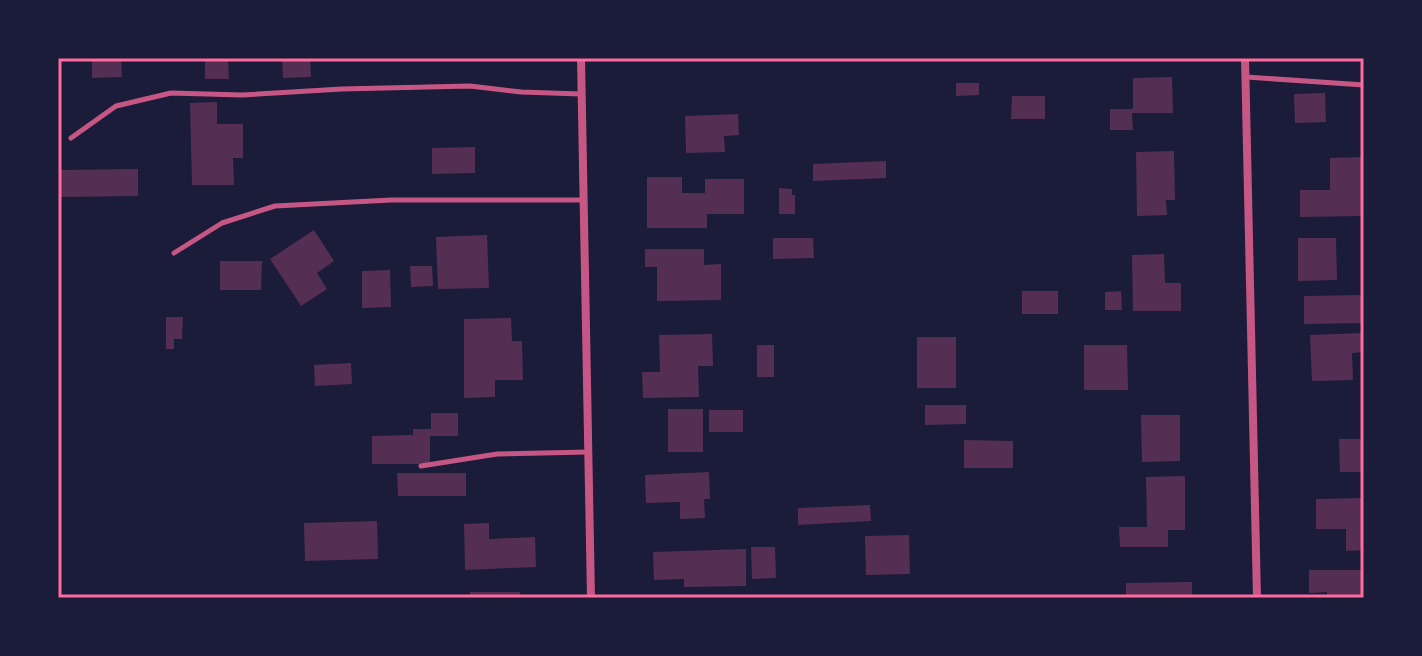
<svg xmlns="http://www.w3.org/2000/svg" width="1422" height="656" viewBox="0 0 1422 656" font-family="Signika,sans-serif">
<style>
.building{fill:#542f53}
.lines{fill:none;stroke-linecap:round;stroke-linejoin:round}
.service{stroke:#c65784;stroke-width:5}
.minor{stroke:#c65784;stroke-width:8}
.neatline{fill:none;stroke:#ff6b9d;stroke-width:3}
</style>
<rect width="100%" height="100%" fill="#1b1b3a"/>
<!-- building -->
<g class="building">
<path d="M92,58H121L122,77L92,78Z"/>
<path d="M205,58H228L229,79H205Z"/>
<path d="M282,58H310L311,77L283,78Z"/>
<path d="M1172,77L1173,113H1132L1133,130H1110V109H1133V78Z"/>
<path d="M956,83H979V95L956,96Z"/>
<path d="M1325,93L1326,122L1295,123L1294,94Z"/>
<path d="M1012,96H1045V119H1011Z"/>
<path d="M217,102V124H243V158H233L234,185H192L190,103Z"/>
<path d="M738,114L739,135L724,136L725,152L686,153L685,116Z"/>
<path d="M475,147V173L432,174V148Z"/>
<path d="M1174,151L1175,200H1166L1167,215L1137,216L1136,152Z"/>
<path d="M1364,157V216L1300,217V190H1330V158Z"/>
<path d="M886,161V178L813,181V164Z"/>
<path d="M138,169V196L58,197V170Z"/>
<path d="M647,177H682V193H705V179H744V214H707V228H647Z"/>
<path d="M779,188L792,189V195H795V214H779Z"/>
<path d="M314,230L334,261L317,273L327,289L301,306L270,259Z"/>
<path d="M487,235L489,288L438,289L436,237Z"/>
<path d="M773,238H813L814,258L773,259Z"/>
<path d="M1298,238H1336L1337,280L1298,281Z"/>
<path d="M645,249H704V265L721,264V300L657,301V267H645Z"/>
<path d="M1164,254L1165,283H1181V311H1133L1132,255Z"/>
<path d="M220,261H262L261,290H220Z"/>
<path d="M410,266H432L433,286L411,287Z"/>
<path d="M390,270L391,307L362,308V271Z"/>
<rect x="1022" y="291" width="36" height="23"/>
<path d="M1121,291L1122,310H1105V292Z"/>
<path d="M1364,295V323L1304,324V296Z"/>
<path d="M166,317H183L182,339H174V349H166Z"/>
<path d="M511,318L512,341H522L523,380H495V397L464,398V319Z"/>
<path d="M1364,333V352L1352,353L1353,380L1312,381L1310,335Z"/>
<path d="M712,334L713,366H698L699,397L643,398L642,372H660L659,335Z"/>
<rect x="917" y="337" width="39" height="51"/>
<rect x="757" y="345" width="17" height="32"/>
<path d="M1084,345H1127L1128,390H1084Z"/>
<path d="M351,363L352,384L315,386L314,365Z"/>
<path d="M925,405H966V424L925,425Z"/>
<rect x="668" y="409" width="35" height="43"/>
<rect x="709" y="410" width="34" height="22"/>
<path d="M431,413H458V436H430V464H372V436L413,435V429H431Z"/>
<path d="M1141,415H1180V461L1142,462Z"/>
<path d="M1339,439H1364V472H1340Z"/>
<path d="M964,440L1013,441V468H964Z"/>
<path d="M709,472L710,499H704L705,518L680,519V502L646,503L645,475Z"/>
<path d="M397,473H466V496H398Z"/>
<path d="M1185,476V530H1168V547H1120L1119,527H1147L1146,477Z"/>
<path d="M1364,498V550L1346,551V529H1316V499Z"/>
<path d="M870,505L871,521L798,525V508Z"/>
<path d="M377,521L378,559L305,561L304,523Z"/>
<path d="M489,523V539L535,537L536,567L465,570L464,524Z"/>
<path d="M909,535L910,574L866,575L865,536Z"/>
<path d="M751,547H775L776,578L752,579Z"/>
<path d="M746,549V586L684,587V579L654,580L653,552Z"/>
<path d="M1309,570H1364V598H1327V592L1309,593Z"/>
<path d="M1192,582V598H1126V583Z"/>
<rect x="470" y="592" width="50" height="6"/>
</g>
<g class="lines">
<!-- service -->
<g class="service">
<path d="M1246,77L1364,85"/>
<path d="M71,138L116,106L171,93L242,95L342,89L470,86L521,92L581,94"/>
<path d="M174,253L222,223L275,206L391,200H583"/>
<path d="M421,466L497,454L588,452"/>
</g>
<!-- minor -->
<g class="minor">
<path d="M581,58L591,598"/>
<path d="M1245,58L1257,598"/>
</g>
</g>
<!-- border -->
<rect width="1422" height="656" fill="none" stroke="#1b1b3a" stroke-width="120"/>
<rect x="60" y="60" width="1302" height="536" class="neatline"/>
</svg>
